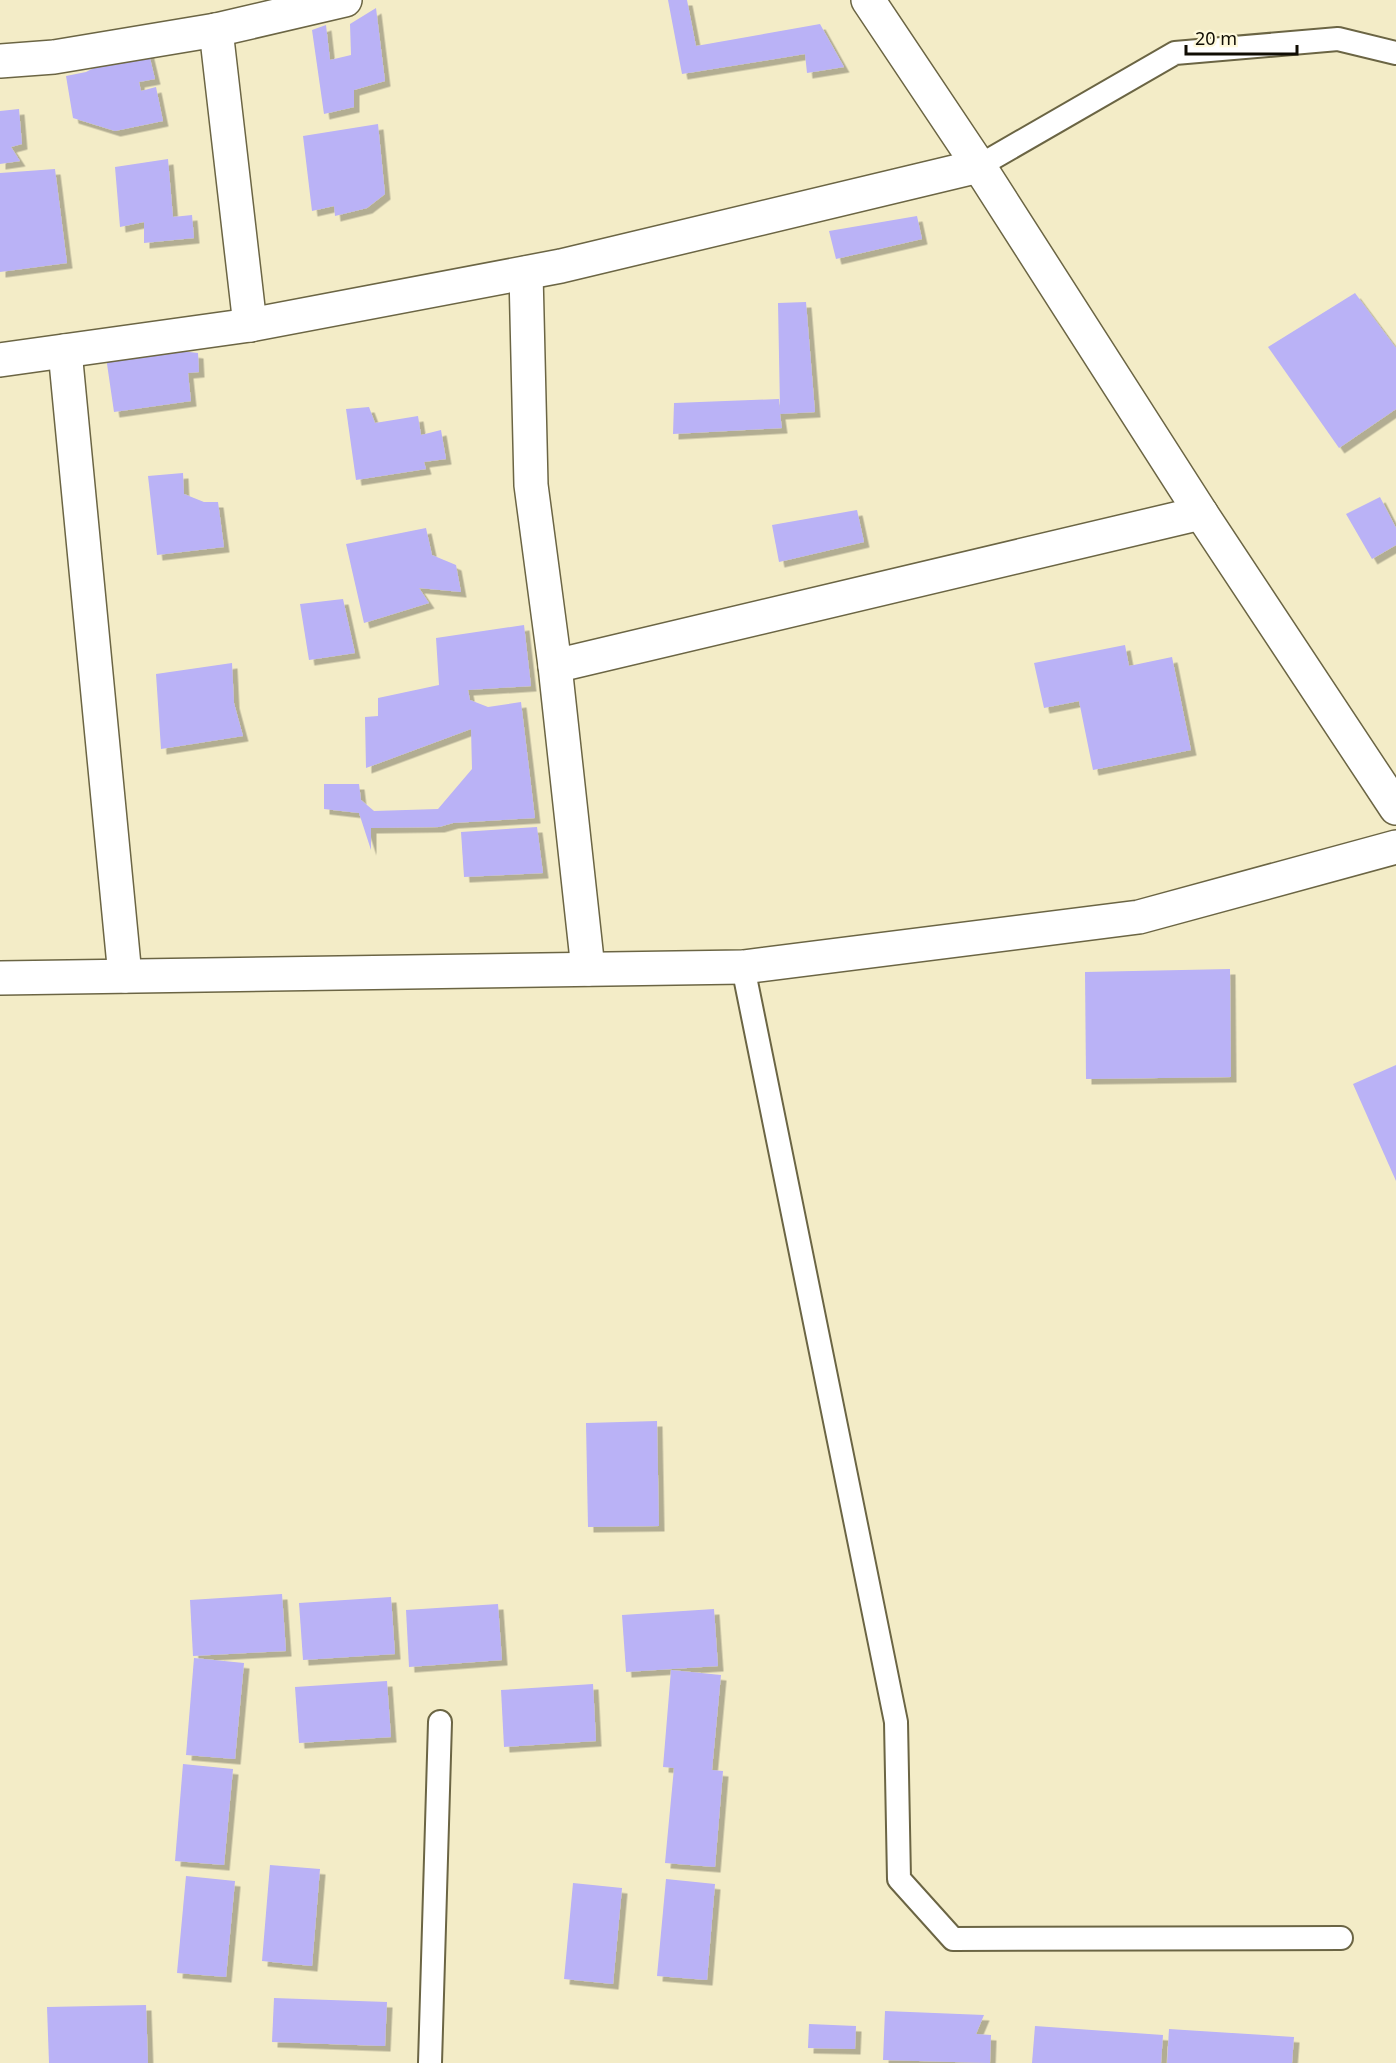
<svg xmlns="http://www.w3.org/2000/svg" width="1396" height="2063" viewBox="0 0 1396 2063" font-family="'Noto Sans',sans-serif">
<style>
.building{fill:#bab2f6;filter:url(#shadow)}
.lines{fill:none;stroke-linecap:round;stroke-linejoin:round}
.service-casing{stroke:#6b6544;stroke-width:26}
.minor-casing{stroke:#6b6544;stroke-width:36}
.tertiary-casing{stroke:#6b6544;stroke-width:36}
.service{stroke:#fff;stroke-width:22}
.minor{stroke:#fff;stroke-width:33}
.tertiary{stroke:#fff;stroke-width:33}
</style>
<defs>
<filter id="shadow"><feDropShadow dx="5.5" dy="5.5" stdDeviation="0" flood-color="#0004"/></filter>
</defs>
<rect width="100%" height="100%" fill="#f3ecc7"/>
<!-- building -->
<g class="building">
<path d="M668,0H687L696,46L820,24L844,67L807,73L805,54L682,74Z"/>
<path d="M376,8L385,81L354,90V107L324,114L312,30L326,25L330,60L351,55L350,24Z"/>
<path d="M148,50L155,79L139,82L141,91L156,87L163,121L115,131L73,118L66,76L86,72L121,54Z"/>
<path d="M19,109L22,144L11,147L20,161L0,164V111Z"/>
<path d="M378,124L385,194L367,208L335,216L334,206L312,211L303,136Z"/>
<path d="M168,159L173,217L192,215L194,238L144,243V222L120,227L115,167Z"/>
<path d="M55,169L67,263L0,272V173Z"/>
<path d="M917,216L922,239L836,259L829,231Z"/>
<path d="M1355,293L1396,348V409L1339,448L1268,347Z"/>
<path d="M806,302L815,412L780,414L782,428L673,434L674,403L779,399L780,409L778,303Z"/>
<path d="M146,347L198,353L199,372L188,373L191,401L114,412L106,357Z"/>
<path d="M369,407L375,423L418,416L421,435L441,430L446,459L424,462L426,469L356,480L346,409Z"/>
<path d="M183,473L184,494L204,502H218L224,547L157,555L148,476Z"/>
<path d="M1380,497L1396,528V545L1372,559L1346,514Z"/>
<path d="M857,510L864,542L779,562L772,525Z"/>
<path d="M426,528L432,555L456,565L461,592L419,588L429,603L364,623L346,544Z"/>
<path d="M343,599L355,653L309,660L300,604Z"/>
<path d="M524,625L531,686L468,690L470,700L488,707L521,702L535,818L453,823L439,827L371,828V850L359,813L324,809V784H359L361,800L374,811L438,809L472,769L471,729L366,768L365,717L378,716V698L439,685L436,638Z"/>
<path d="M1125,645L1129,666L1172,657L1191,750L1093,770L1079,701L1044,708L1034,663Z"/>
<path d="M232,663L234,703L243,736L161,749L156,674Z"/>
<path d="M537,827L543,873L464,877L461,832Z"/>
<path d="M1230,969L1231,1077L1086,1079L1085,972Z"/>
<path d="M1396,1065V1181L1353,1084Z"/>
<path d="M657,1421L659,1526L588,1527L586,1423Z"/>
<path d="M282,1594L286,1651L193,1656L190,1600Z"/>
<path d="M391,1597L395,1654L303,1660L299,1603Z"/>
<path d="M498,1604L502,1660L409,1667L406,1610Z"/>
<path d="M714,1609L718,1666L626,1672L622,1615Z"/>
<path d="M194,1658L244,1663L235,1759L186,1755Z"/>
<path d="M671,1670L721,1675L712,1770L723,1771L715,1867L665,1863L674,1768L663,1767Z"/>
<path d="M387,1681L391,1737L299,1743L295,1687Z"/>
<path d="M593,1684L596,1741L504,1747L501,1690Z"/>
<path d="M183,1764L233,1769L224,1865L175,1861Z"/>
<path d="M270,1865L320,1869L312,1966L262,1961Z"/>
<path d="M186,1876L235,1881L226,1977L177,1973Z"/>
<path d="M666,1879L715,1884L707,1980L657,1976Z"/>
<path d="M573,1883L622,1888L613,1984L564,1979Z"/>
<path d="M274,1998L387,2002L385,2046L272,2042Z"/>
<path d="M146,2005L148,2063H49L47,2007Z"/>
<path d="M885,2011L984,2015L976,2034L991,2035L990,2063L883,2060Z"/>
<path d="M809,2024L856,2026L855,2049L808,2048Z"/>
<path d="M1035,2026L1163,2035L1161,2063H1032Z"/>
<path d="M1169,2029L1294,2037L1292,2063H1167Z"/>
</g>
<g class="lines">
<defs>
<g id="service">
<path d="M979,166L1175,53L1338,39L1396,53"/>
<path d="M743,967L896,1722L899,1879L953,1939L1341,1938"/>
<path d="M430,2063L440,1722"/>
</g>
<g id="minor">
<path d="M216,30L250,325"/>
<path d="M0,61L54,57L216,30L345,0"/>
<path d="M526,273L531,485L555,666L588,969"/>
<path d="M65,351L125,976"/>
<path d="M0,360L250,325L561,266L979,166"/>
<path d="M555,666L1201,513"/>
<path d="M0,978L743,967L1139,917L1396,847"/>
</g>
<path id="tertiary" d="M868,0L979,166L1201,513L1396,808"/>
</defs>
<!-- service casing -->
<use href="#service" class="service-casing"/>
<!-- minor casing -->
<use href="#minor" class="minor-casing"/>
<!-- tertiary casing -->
<use href="#tertiary" class="tertiary-casing"/>
<!-- service -->
<use href="#service" class="service"/>
<!-- minor -->
<use href="#minor" class="minor"/>
<!-- tertiary -->
<use href="#tertiary" class="tertiary"/>
</g>
<!-- scale -->
<path d="M1186 45v9h111v-9" fill="none" stroke="#100d03" stroke-width="3"/>
<text x="1195" y="45" font-size="18" fill="#100d03" stroke="#fef9db" stroke-width="4.5" paint-order="stroke">20 m</text>
</svg>
